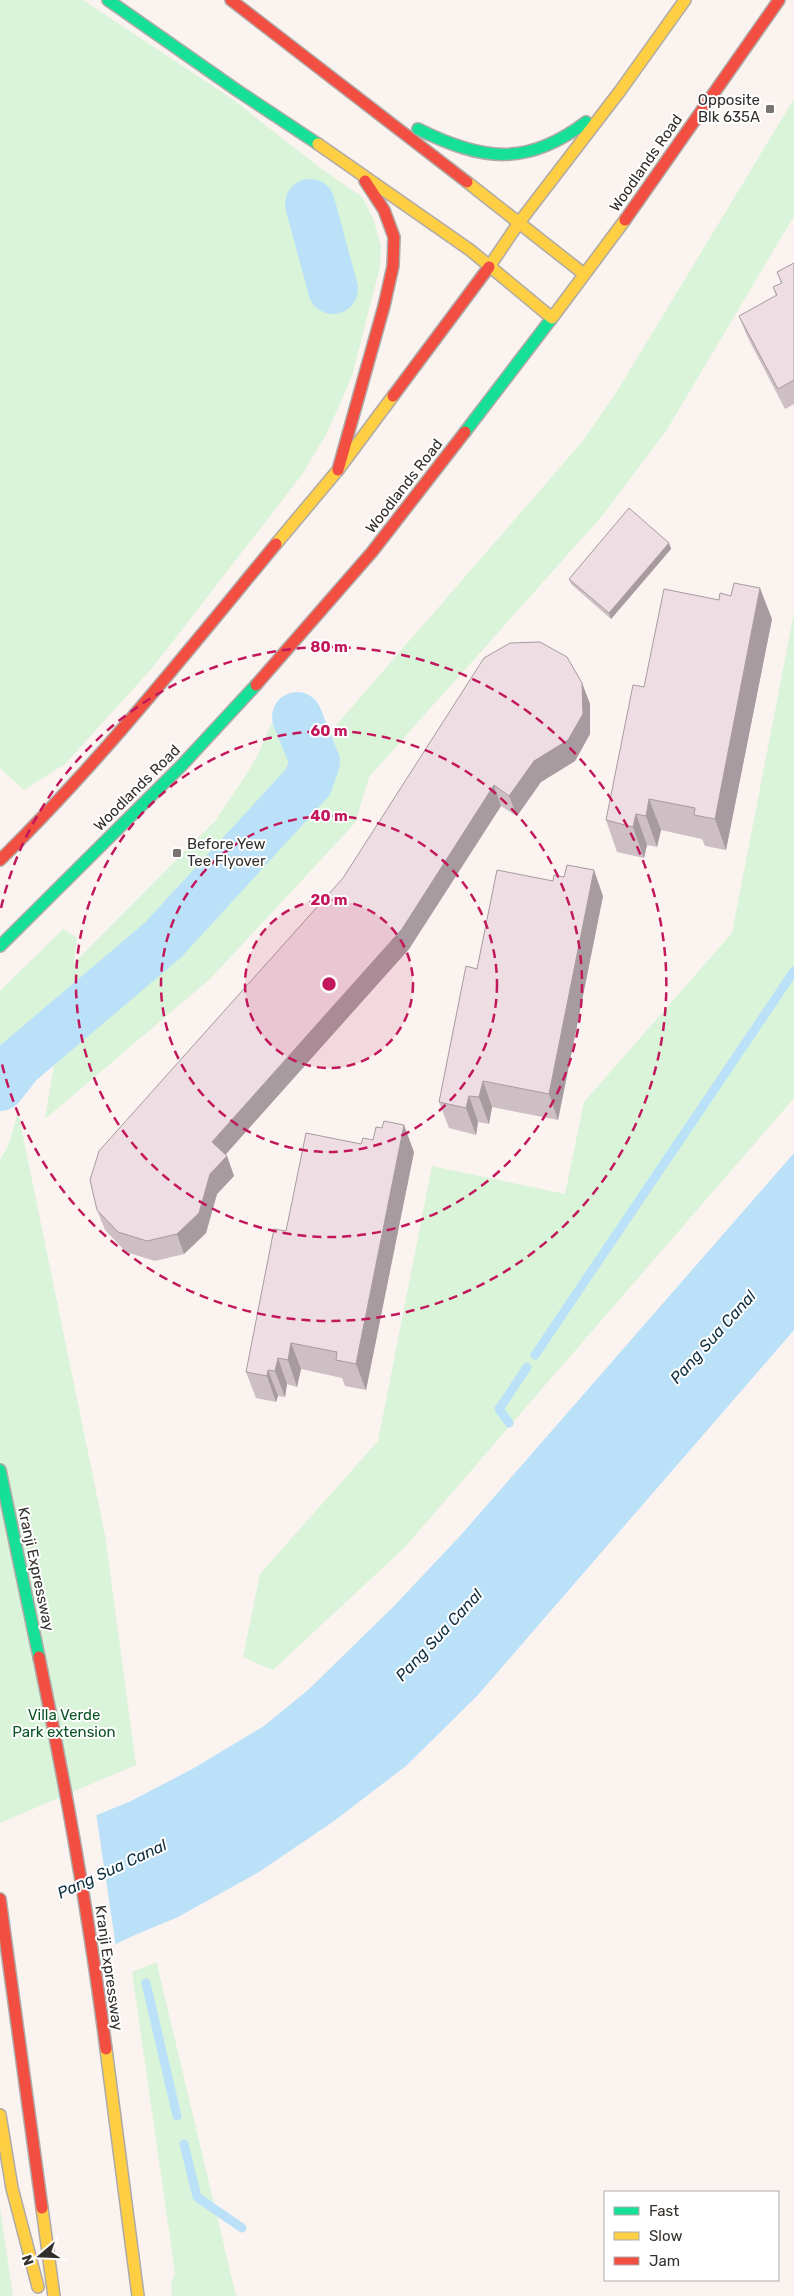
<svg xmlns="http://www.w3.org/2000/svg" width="794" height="2296" viewBox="0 0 794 2296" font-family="Rubik,sans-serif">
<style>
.green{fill:#d9f4d9}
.water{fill:#bbe1f9}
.pier{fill:#faf3f0}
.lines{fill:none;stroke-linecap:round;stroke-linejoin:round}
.stream{stroke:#bbe1f9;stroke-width:9}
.river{stroke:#bbe1f9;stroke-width:50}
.fast-casing{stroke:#afaaa7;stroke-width:14}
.slow-casing{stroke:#afaaa7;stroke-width:14}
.jam-casing{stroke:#afaaa7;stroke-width:14}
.fast{stroke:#16e098;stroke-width:11}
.slow{stroke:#ffcf43;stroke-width:11}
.jam{stroke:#f24e42;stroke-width:11}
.wall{fill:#cdbfc3}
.shaded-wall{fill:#a79b9f}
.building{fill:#eedee3;stroke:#a79b9f}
.ring{fill:none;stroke:#c2185b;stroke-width:2.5;stroke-dasharray:9 6}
.poi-dot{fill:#797471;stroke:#fff;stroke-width:2}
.labels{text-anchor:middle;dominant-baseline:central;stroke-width:4;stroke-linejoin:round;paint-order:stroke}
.poi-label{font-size:15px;fill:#332f2c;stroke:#fff;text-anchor:end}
.street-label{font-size:15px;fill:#332f2c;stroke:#fff}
.park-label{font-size:15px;fill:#0b5223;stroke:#fff}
.water-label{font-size:16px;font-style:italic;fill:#0f3042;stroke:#fff}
.centre{fill:#c2185b;stroke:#fff;stroke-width:2.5}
.ring-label{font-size:15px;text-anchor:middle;font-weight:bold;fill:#c2185b;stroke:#fff;stroke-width:4;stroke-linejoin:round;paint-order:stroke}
</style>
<rect width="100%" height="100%" fill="#faf3f0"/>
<!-- green -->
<g class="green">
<path d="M0,0H83L232,99L319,167L362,197L373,218L381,246L380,267L352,376L327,433L301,476L153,667L65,764L24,790L0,768Z"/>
<path d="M794,99V216L666,431L602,516L369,777L355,823L210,979L45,1119L54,1065L184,946L317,803L331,761L324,739L582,442L616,393Z"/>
<path d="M794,613V1098L405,1547L273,1670L243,1657L260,1574L378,1441L432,1166L565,1194L584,1102L732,933Z"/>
<path d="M276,721L291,754L296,773L290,792L155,932L47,1024L0,1068V991L63,929L77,938L74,963L215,821L244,778L258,755L271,724Z"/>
<path d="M18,1112L105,1535L136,1765L0,1823V1160L9,1144Z"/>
<path d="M157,1962L159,1973L236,2296H172L171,2284L175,2273L132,1972Z"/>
<path d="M0,2208L13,2296H0Z"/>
</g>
<!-- water -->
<path class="water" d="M794,1153V1330L477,1696L406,1766L334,1821L259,1872L178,1917L135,1935L0,1999V1855L131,1801L194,1768L264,1726L308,1690L393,1607L460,1536Z"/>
<!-- pier -->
<path class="pier" d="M96,1813L116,1947L0,2001V1852Z"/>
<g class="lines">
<!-- stream -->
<g class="stream">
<path d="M535,1355L794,971"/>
<path d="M509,1423L499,1409L527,1367"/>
<path d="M146,1983L177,2116"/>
<path d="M184,2144L197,2197L242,2228"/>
</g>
<!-- river -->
<g class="river">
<path d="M310,204L333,289"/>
<path d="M0,1086L18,1063L163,940L308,782L315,762L297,717"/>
</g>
<defs>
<g id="fast">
<path d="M108,0L238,91L318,144"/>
<path d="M418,129C482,161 527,167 586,122"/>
<path d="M465,432L552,318"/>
<path d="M0,946L182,765L256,685"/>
<path d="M0,1470L39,1657"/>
</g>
<g id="slow">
<path d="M318,144L470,250L552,318L625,220"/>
<path d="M467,182L584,274"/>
<path d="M489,267L518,224L620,91L685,0"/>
<path d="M276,544L338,470L393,396"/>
<path d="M106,2049L138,2296"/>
<path d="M0,2115L12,2188L38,2287"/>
<path d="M42,2208L54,2296"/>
</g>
<g id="jam">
<path d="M231,0L467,182"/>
<path d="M625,220L779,0"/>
<path d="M393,396L489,267"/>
<path d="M338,470L384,306L393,266L394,237L384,210L365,181"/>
<path d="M256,685L372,552L465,432"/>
<path d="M0,860C100,762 187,652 276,544"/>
<path d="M39,1657C66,1787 89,1917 106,2049"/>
<path d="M0,1899L42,2208"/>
</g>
</defs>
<!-- fast casing -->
<use href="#fast" class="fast-casing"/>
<!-- slow casing -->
<use href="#slow" class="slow-casing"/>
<!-- jam casing -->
<use href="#jam" class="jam-casing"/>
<!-- fast -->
<use href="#fast" class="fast"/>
<!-- slow -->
<use href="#slow" class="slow"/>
<!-- jam -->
<use href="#jam" class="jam"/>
</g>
<!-- wall -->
<g class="wall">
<path d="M794,263V404L785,409L747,336L739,316L776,296L773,287L781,283L777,272Z"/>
<path d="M669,543L671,549L611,619L571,584L569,579Z"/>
<path d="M772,619L726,850L705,846L702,839L661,830L657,847L647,845L644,858L617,852L606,820L644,687Z"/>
<path d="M582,683L590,704V734L575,761L541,782L517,816L501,806L409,949L225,1154L227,1156L234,1176L217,1194L206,1233L184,1254L155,1261L126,1252L105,1230L97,1210Z"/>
<path d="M603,896L558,1120L492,1107L489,1124L478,1122L476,1135L449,1128L439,1102L477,969Z"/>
<path d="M361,1144L414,1152L366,1390L345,1386L342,1378L301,1369L297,1387L287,1384L285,1397L278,1396L276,1402L256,1398L246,1372L286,1231Z"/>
</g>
<!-- shaded-wall -->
<g class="shaded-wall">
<path d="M669,543L671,549L611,619L609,613Z"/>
<path d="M760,588L772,619L726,850L715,819Z"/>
<path d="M582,683L590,704V734L575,761L541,782L517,816L509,796Z"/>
<path d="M494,785L501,806L409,949L219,1162L212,1142Z"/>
<path d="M649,799L661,830L657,847L646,816Z"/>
<path d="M636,814L647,845L644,858L633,827Z"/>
<path d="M594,870L603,896L558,1120L549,1094Z"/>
<path d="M483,1081L492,1107L489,1124L479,1097Z"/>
<path d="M469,1096L478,1122L476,1135L466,1108Z"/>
<path d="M404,1125L414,1152L366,1390L356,1364Z"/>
<path d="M227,1156L234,1176L217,1194L206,1233L184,1254L177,1234L210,1174Z"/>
<path d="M291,1343L301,1369L297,1387L288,1360Z"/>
<path d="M278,1358L287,1384L285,1397L275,1371Z"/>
<path d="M268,1370L278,1396L276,1402L267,1376Z"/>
</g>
<!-- building -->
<g class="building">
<path d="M794,263V380L778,389L739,316L777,295L773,287L782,283L777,272Z"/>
<path d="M629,508L669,543L609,613L569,579Z"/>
<path d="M734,583L760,588L715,819L694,815L695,808L649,799L646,816L636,814L633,827L606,820L633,685L644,687L664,589L719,600L720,593L731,596Z"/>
<path d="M540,642L567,657L582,683L583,714L568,740L534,761L509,796L494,785L402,929L212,1142L227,1156L210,1174L199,1213L177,1234L147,1241L118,1232L97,1210L90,1180L99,1151L343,878L484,658L510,643Z"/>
<path d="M567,865L594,870L549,1094L483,1081L479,1097L469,1096L466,1108L439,1102L466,966L477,969L497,870L553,881L554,875L564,877Z"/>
<path d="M384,1121L404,1125L356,1364L336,1360L337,1352L291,1343L288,1360L278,1358L275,1371L268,1370L267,1376L246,1372L274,1229L286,1231L306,1133L361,1144L363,1138L373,1140L376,1127L382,1128Z"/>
</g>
<!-- distance rings -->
<circle cx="329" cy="984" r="84" fill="#c2185b" fill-opacity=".12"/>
<g class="ring">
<circle cx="329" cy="984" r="84"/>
<circle cx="329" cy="984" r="168"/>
<circle cx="329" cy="984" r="253"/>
<path d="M1 908A337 337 0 1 1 1 1060"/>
</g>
<!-- markers -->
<g class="poi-dot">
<rect x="765" y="104" width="10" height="10" rx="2.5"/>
<rect x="172" y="848" width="10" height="10" rx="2.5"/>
</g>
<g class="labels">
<!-- poi labels -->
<g class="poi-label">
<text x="760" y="100">Opposite<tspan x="760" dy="17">Blk 635A</tspan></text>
<text x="187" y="844" text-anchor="start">Before Yew<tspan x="187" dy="17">Tee Flyover</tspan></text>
</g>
<!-- street labels -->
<g class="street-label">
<text transform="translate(646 163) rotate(-55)">Woodlands Road</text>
<text transform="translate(404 486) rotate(-52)">Woodlands Road</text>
<text transform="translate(137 788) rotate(-45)">Woodlands Road</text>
<text transform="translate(36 1569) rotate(78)">Kranji Expressway</text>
<text transform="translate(109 1968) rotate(82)">Kranji Expressway</text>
</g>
<!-- park labels -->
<g class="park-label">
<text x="64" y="1715">Villa Verde<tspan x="64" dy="17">Park extension</tspan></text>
</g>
<!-- water labels -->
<g class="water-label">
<text transform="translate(713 1337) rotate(-48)">Pang Sua Canal</text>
<text transform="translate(439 1635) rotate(-47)">Pang Sua Canal</text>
<text transform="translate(112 1869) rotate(-25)">Pang Sua Canal</text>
</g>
</g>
<circle cx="329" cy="984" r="8" class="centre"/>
<g class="ring-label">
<text x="329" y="652">80 m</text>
<text x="329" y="736">60 m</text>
<text x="329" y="821">40 m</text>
<text x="329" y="905">20 m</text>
</g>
<!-- legend -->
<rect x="604" y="2191" width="175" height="90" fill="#ffffff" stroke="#adacab"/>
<rect x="614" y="2207" width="25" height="8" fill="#16e098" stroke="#adacab"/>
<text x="649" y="2216" font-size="15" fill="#332f2c">Fast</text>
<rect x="614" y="2232" width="25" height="8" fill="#ffcf43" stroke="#adacab"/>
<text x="649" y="2241" font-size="15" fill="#332f2c">Slow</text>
<rect x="614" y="2257" width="25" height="8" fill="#f24e42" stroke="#adacab"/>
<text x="649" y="2266" font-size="15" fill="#332f2c">Jam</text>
<!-- north arrow -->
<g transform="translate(40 2256) rotate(251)" stroke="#ffffff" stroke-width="4" paint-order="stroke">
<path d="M0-4L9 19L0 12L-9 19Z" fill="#332f2c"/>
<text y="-8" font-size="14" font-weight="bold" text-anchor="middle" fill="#332f2c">N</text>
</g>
</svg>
